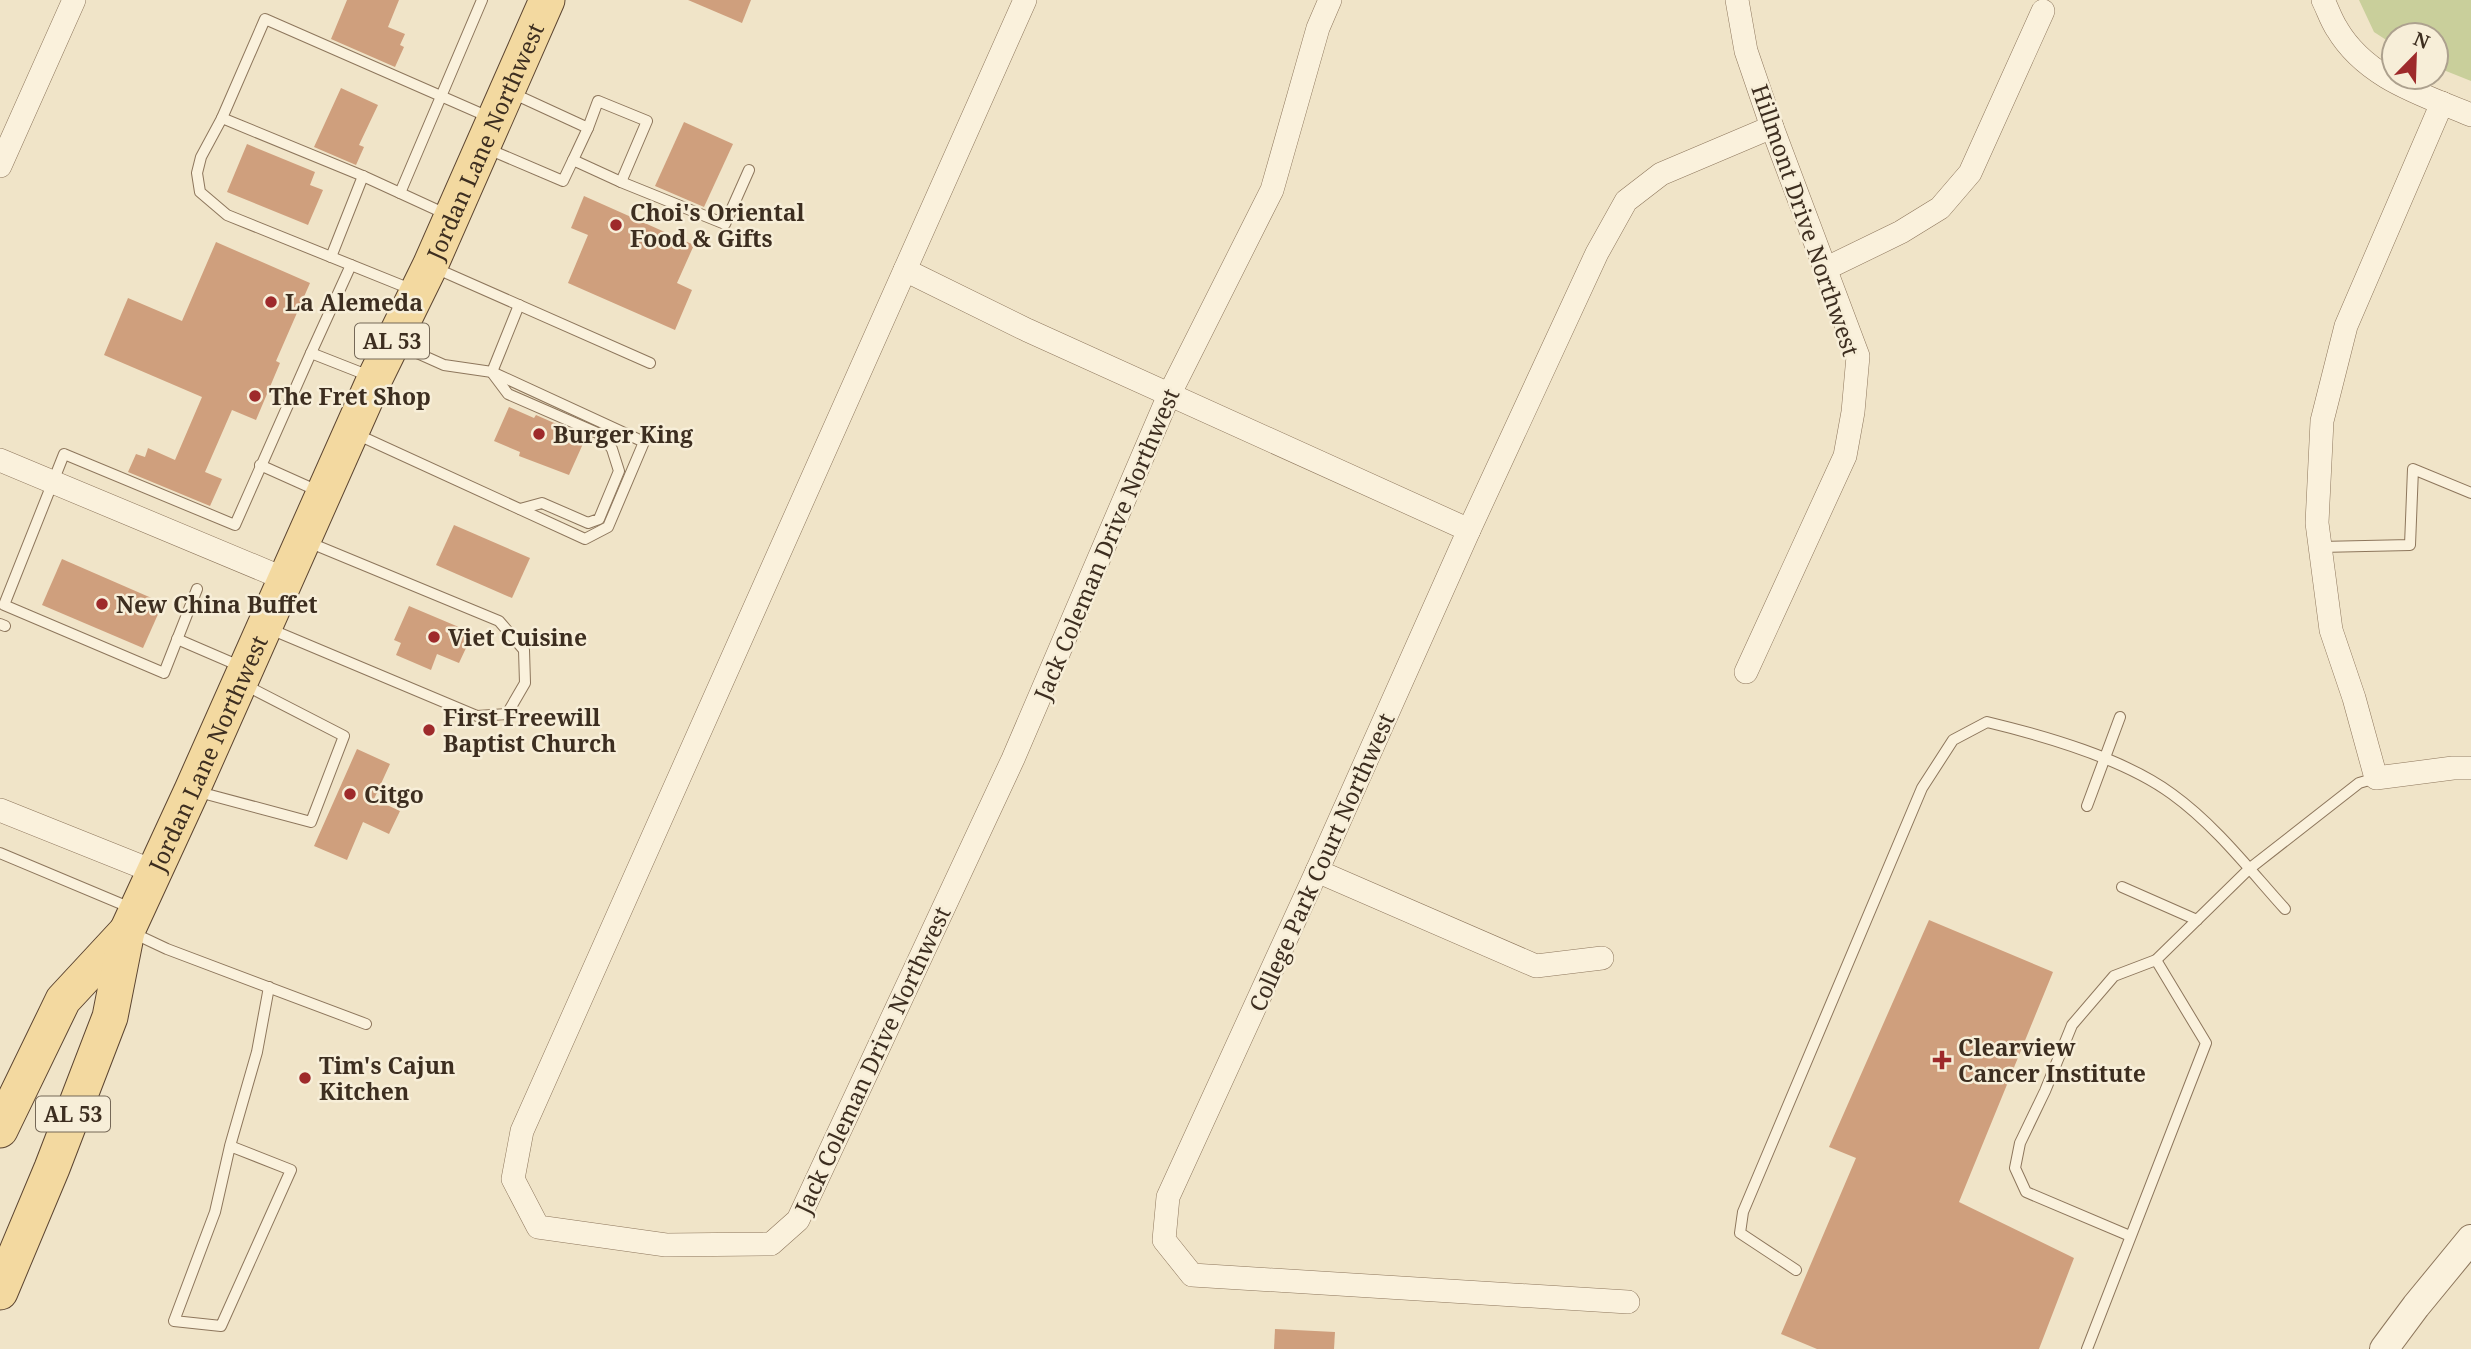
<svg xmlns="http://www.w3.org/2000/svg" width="2471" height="1349" viewBox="0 0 2471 1349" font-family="'Noto Serif',serif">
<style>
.green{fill:#c9cf9b}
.building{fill:#cf9f7d}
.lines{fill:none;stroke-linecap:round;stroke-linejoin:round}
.service-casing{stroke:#8d765c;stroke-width:12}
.minor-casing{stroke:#8d765c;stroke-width:24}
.tertiary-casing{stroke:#8d765c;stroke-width:30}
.primary-casing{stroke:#5b4430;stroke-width:37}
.service{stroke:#faf1dc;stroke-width:10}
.minor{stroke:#faf1dc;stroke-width:23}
.tertiary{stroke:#faf1dc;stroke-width:28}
.primary{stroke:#f3d9a0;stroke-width:35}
.poi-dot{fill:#9e2a2b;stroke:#f7eed8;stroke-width:2.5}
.labels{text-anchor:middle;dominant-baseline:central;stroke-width:5;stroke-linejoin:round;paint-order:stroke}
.shield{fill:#f7eed8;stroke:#756857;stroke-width:2}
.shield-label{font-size:21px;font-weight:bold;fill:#3d2e20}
.street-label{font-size:23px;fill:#3d2e20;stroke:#f7eed8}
.poi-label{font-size:23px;font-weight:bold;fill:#3d2e20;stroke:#f7eed8;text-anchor:start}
</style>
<rect width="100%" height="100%" fill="#f0e4c8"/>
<!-- green -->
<path class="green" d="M2359,0H2471V81L2436,67V35H2394V45L2374,32Z"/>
<!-- building -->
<g class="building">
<path d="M347,0H399L388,27L405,34L400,45L404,47L395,67L331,39Z"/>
<path d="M688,0H751L742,23Z"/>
<path d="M341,88L378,105L359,145L364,147L356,165L314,147Z"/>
<path d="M684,122L733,144L704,207L655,186Z"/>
<path d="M247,144L315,172L310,185L323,190L308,225L227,192Z"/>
<path d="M584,196L694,245L677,283L692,290L675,330L568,283L588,235L571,228Z"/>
<path d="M216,242L310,283L276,361L280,363L256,420L232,410L205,472L222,479L210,506L128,472L136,454L145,457L148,448L175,460L202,397L104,355L128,298L182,321Z"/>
<path d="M509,407L534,418L536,415L586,437L569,475L519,456L520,452L494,441Z"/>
<path d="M454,525L530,558L512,598L436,565Z"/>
<path d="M62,559L163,603L143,648L42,605Z"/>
<path d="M409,606L473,633L459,663L437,654L431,670L396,655L401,643L394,640Z"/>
<path d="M357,749L390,764L374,799L400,811L389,834L363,822L347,860L314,846Z"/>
<path d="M1929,920L2053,972L1959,1202L2074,1258L2039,1349H1817L1781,1334L1856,1158L1829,1147Z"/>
<path d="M1275,1329L1335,1332L1334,1349H1274Z"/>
</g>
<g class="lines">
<defs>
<g id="service">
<path d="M512,93L588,128L598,101L647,121L621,182L725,224L749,170"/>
<path d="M222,118L265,19L491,118"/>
<path d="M488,149L563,181L573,160L621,182"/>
<path d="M573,160L588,128"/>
<path d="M400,193L482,0"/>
<path d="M331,257L363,176"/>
<path d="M435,268L650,363"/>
<path d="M413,290L227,215L200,192L197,173L201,157L222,118L363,176L448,215"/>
<path d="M311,353L351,265"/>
<path d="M492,372L519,305"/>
<path d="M493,374L508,394L602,435L612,449L619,471L599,519L588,523L542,503L520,509"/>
<path d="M356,434L585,539L608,527L644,442L492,372L444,365L397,344"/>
<path d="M260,465L318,491"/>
<path d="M2320,547L2410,545L2413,469L2471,493"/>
<path d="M197,589L164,673L4,605L64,454L235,525L311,353L372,377"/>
<path d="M0,624L5,626"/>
<path d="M270,629L477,716L507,714L525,683L524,650L499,621L308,542"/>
<path d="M177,639L242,667"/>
<path d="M195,791L311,822L344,736L245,685"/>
<path d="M2087,806L2120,717"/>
<path d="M0,853L131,908"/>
<path d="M2122,887L2197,920"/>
<path d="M133,933L167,949L366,1024"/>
<path d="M230,1146L291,1170L221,1326L174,1321L215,1212L230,1146L257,1052L269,987"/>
<path d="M2130,1236L2026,1192L2015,1168L2020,1143L2045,1091L2072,1025L2114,976L2156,960L2249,869L2359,783L2376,778"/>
<path d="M1796,1270L1740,1233L1743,1212L1922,788L1953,740L1987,722C2045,736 2123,758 2172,794C2215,825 2249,869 2285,909"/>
<path d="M2087,1349L2206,1043L2156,960"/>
</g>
<g id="minor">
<path d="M1025,0L522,1131L513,1179L538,1227L666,1245L771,1244L798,1220L1013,759L1169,395L1272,190L1318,28L1330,0"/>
<path d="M1737,0L1746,51L1772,127L1858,356L1853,412L1845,456L1746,672"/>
<path d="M2323,0C2328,10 2331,20 2337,29C2366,78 2421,94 2471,115"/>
<path d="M2442,103L2346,326L2322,421L2317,523L2331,630L2354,698L2376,778L2453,768H2471"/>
<path d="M0,166L74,0"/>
<path d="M1825,269L1901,232L1940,208L1970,173L2043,11"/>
<path d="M905,270L1027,330L1469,530"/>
<path d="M0,460L285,579"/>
<path d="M0,810L155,872"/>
<path d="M1317,871L1536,966L1602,958"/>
<path d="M1628,1302L1192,1275L1164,1240L1168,1197L1317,871L1469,530L1597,253L1626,201L1661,174L1772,127"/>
</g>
<path id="tertiary" d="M2384,1349L2416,1306L2471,1239"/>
<g id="primary">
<path d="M0,1130L63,1000L127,931"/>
<path id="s1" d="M0,1292L52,1168L110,1017L127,931L192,790L375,378L430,266L547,0"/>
</g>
</defs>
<!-- service casing -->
<use href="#service" class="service-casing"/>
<!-- minor casing -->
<use href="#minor" class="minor-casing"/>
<!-- tertiary casing -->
<use href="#tertiary" class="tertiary-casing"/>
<!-- primary casing -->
<use href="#primary" class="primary-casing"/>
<!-- service -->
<use href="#service" class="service"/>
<!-- minor -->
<use href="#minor" class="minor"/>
<!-- tertiary -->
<use href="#tertiary" class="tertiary"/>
<!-- primary -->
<use href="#primary" class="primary"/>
</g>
<!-- markers -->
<g class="poi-dot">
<circle cx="616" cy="225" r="7"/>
<circle cx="271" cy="302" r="7"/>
<circle cx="255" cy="396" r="7"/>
<circle cx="539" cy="434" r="7"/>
<circle cx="102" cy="604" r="7"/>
<circle cx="434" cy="637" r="7"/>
<circle cx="429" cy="730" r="7"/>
<circle cx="350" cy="794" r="7"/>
<path d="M1938.5 1049.5h7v7h7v7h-7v7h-7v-7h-7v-7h7z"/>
<circle cx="305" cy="1078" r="7"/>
</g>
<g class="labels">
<!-- shield labels -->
<g class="shield">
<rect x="355" y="323.5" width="74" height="35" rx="5"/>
<rect x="36" y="1096.5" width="74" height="35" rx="5"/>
</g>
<g class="shield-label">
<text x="392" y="341">AL 53</text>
<text x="73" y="1114">AL 53</text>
</g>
<!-- street labels -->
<g class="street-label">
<text stroke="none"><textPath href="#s1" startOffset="1251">Jordan Lane Northwest</textPath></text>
<text transform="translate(1806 220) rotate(71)">Hillmont Drive Northwest</text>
<text transform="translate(1106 544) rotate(-67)">Jack Coleman Drive Northwest</text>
<text stroke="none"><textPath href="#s1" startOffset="579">Jordan Lane Northwest</textPath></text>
<text transform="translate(1321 862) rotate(-66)">College Park Court Northwest</text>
<text transform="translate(872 1060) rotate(-65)">Jack Coleman Drive Northwest</text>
</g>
<!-- poi labels -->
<g class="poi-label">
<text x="630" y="212">Choi's Oriental<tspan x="630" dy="26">Food &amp; Gifts</tspan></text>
<text x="285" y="302">La Alemeda</text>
<text x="269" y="396">The Fret Shop</text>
<text x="553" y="434">Burger King</text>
<text x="116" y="604">New China Buffet</text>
<text x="448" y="637">Viet Cuisine</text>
<text x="443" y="717">First Freewill<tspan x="443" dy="26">Baptist Church</tspan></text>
<text x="364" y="794">Citgo</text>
<text x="1958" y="1047">Clearview<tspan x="1958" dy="26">Cancer Institute</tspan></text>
<text x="319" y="1065">Tim's Cajun<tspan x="319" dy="26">Kitchen</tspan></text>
</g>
</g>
<!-- north arrow -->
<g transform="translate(2415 56) rotate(23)"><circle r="33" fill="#f7eed8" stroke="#ada18e" stroke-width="2"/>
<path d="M0-5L12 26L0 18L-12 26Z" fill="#9e2a2b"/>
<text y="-10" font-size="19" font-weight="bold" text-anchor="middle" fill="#3d2e20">N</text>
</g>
</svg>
